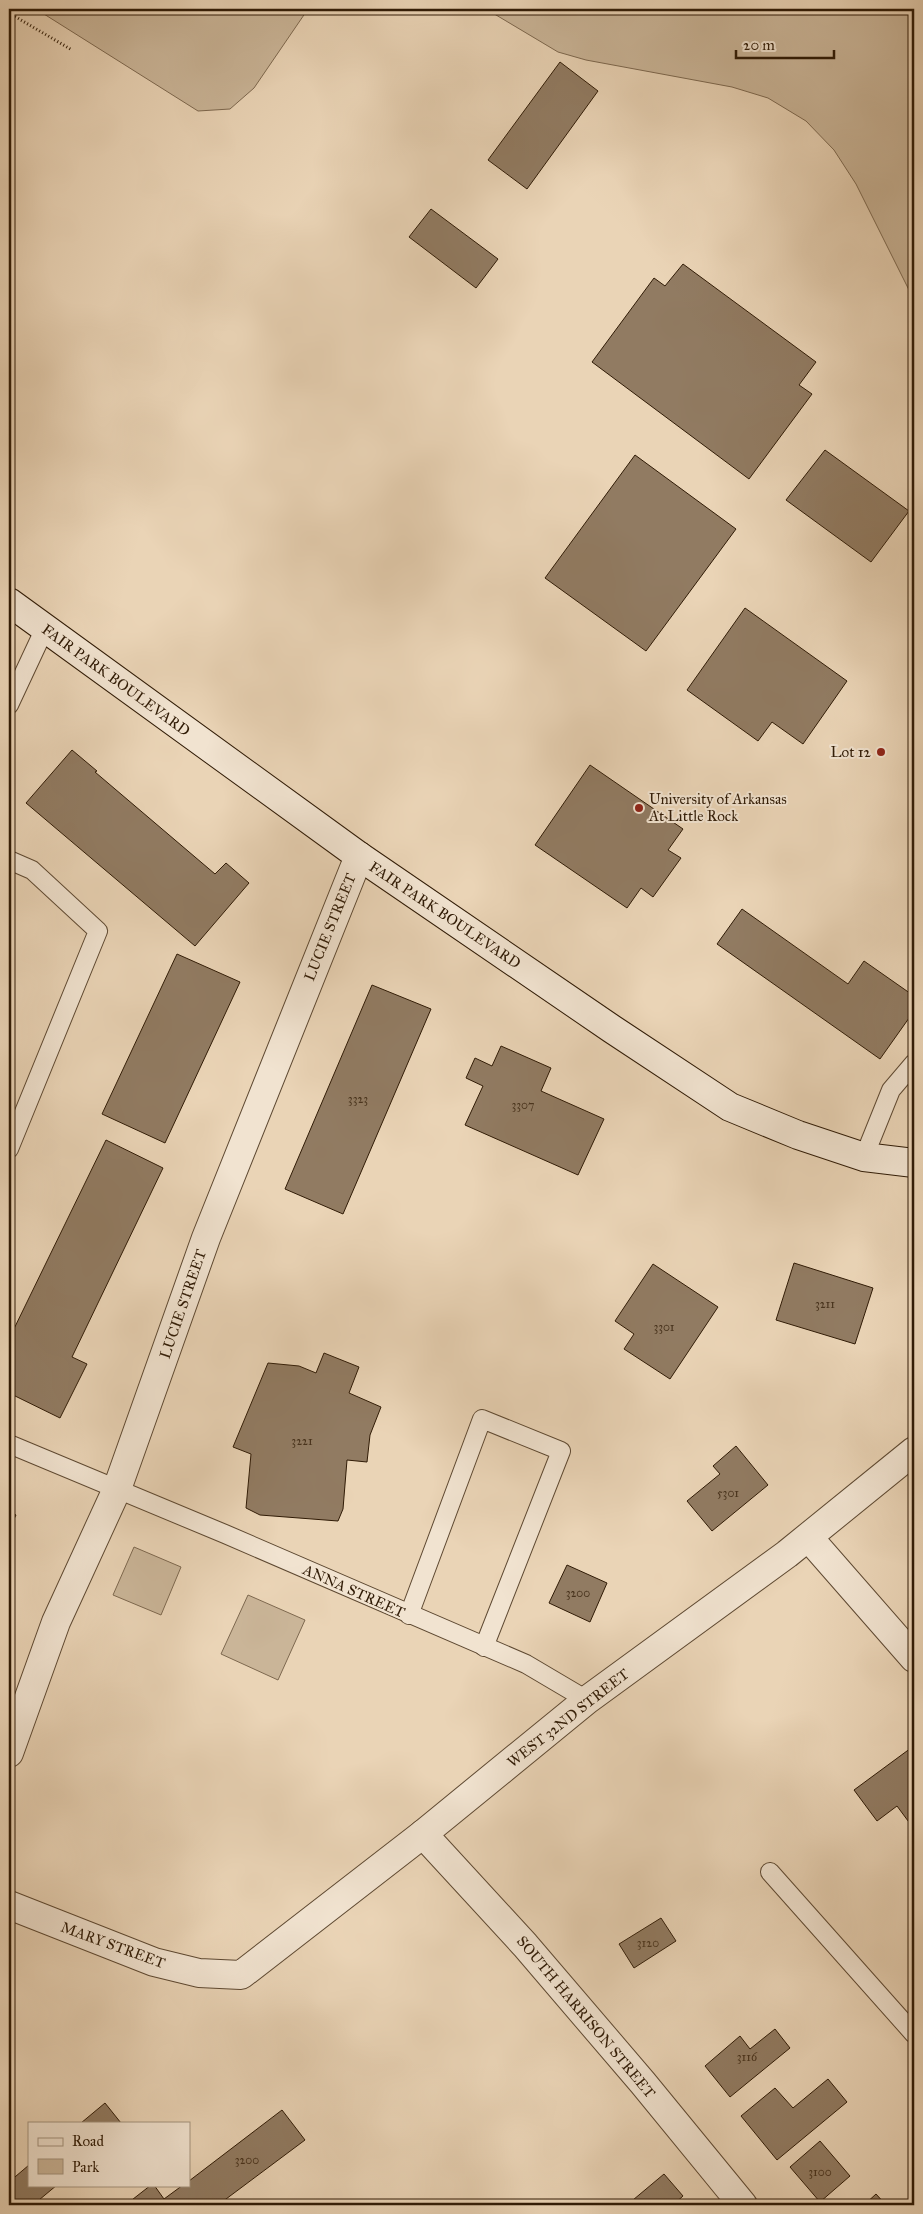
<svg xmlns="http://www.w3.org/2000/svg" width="923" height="2214" viewBox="0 0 923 2214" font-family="'IM FELL Great Primer',serif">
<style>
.green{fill:#cab598;stroke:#7d684f}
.building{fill:#917b62;stroke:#301b06}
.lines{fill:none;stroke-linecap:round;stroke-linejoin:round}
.lane-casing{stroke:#5e4932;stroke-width:20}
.street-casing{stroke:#5e4932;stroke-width:30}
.secondary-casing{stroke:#301b06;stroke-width:30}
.path{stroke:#301b06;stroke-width:3;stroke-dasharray:1 2.5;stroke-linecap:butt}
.lane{stroke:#f1e3d0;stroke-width:18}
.street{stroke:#f1e3d0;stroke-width:28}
.secondary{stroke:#f1e3d0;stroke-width:28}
.poi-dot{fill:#8f2418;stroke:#f1e3d0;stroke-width:2}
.labels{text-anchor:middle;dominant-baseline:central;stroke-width:4;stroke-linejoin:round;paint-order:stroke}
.number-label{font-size:12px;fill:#48331d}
.street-label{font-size:15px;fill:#301b06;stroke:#f1e3d0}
.poi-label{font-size:15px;fill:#301b06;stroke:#f1e3d0;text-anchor:end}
</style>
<rect width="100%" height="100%" fill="#ead4b6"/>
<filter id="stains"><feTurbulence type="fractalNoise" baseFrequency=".004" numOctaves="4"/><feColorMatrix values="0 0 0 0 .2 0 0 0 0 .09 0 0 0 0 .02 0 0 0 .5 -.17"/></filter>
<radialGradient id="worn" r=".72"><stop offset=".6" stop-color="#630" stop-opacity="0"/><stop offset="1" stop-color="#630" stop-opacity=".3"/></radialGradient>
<!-- green -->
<g class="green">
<path d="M36,9H308L254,88L230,109L198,111Z"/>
<path d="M486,9H914V300L856,184L834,150L806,121L768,98L732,87L586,60L558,52Z"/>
<path d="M134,1547L181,1567L161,1615L113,1595Z"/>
<path d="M248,1595L305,1620L278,1680L221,1654Z"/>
</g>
<!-- building -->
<g class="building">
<path d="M560,62L598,91L527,189L488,160Z"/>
<path d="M431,209L498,259L476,288L409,237Z"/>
<path d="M683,264L816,362L799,385L812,394L749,479L592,362L654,278L665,286Z"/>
<path d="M825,450L909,511L871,562L786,500Z"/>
<path d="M635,455L736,529L646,651L545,578Z"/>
<path d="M745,608L847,681L803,744L772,722L758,741L687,690Z"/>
<path d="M72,750L97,771L95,772L215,874L226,863L249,883L195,946L26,803Z"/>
<path d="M590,765L683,829L668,850L681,858L653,897L641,888L627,908L535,845Z"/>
<path d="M742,909L848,984L864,961L914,996V1011L880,1059L717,944Z"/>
<path d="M177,954L240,982L165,1143L102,1114Z"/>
<path d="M372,985L431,1009L343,1214L285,1189Z"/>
<path d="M501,1046L551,1068L541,1091L604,1119L578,1175L465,1125L483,1086L466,1078L475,1058L492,1066Z"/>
<path d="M106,1140L163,1168L72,1357L87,1364L60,1418L9,1393V1339Z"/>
<path d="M794,1263L873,1288L855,1344L776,1320Z"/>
<path d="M653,1264L718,1307L670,1379L624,1349L634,1334L615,1321Z"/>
<path d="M324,1353L359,1367L349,1393L381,1407L370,1435L367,1462L347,1460L343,1509L338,1521L260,1515L246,1508L251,1454L233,1447L268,1363L299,1366L316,1373Z"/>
<path d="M736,1446L768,1485L712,1531L687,1501L720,1474L713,1466Z"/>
<path d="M9,1511L16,1515L9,1529Z"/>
<path d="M567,1565L607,1583L590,1622L549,1603Z"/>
<path d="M911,1748L914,1752V1829L897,1806L877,1821L854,1790Z"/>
<path d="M661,1918L676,1941L634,1968L619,1944Z"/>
<path d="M775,2029L790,2048L730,2097L705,2066L740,2036L750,2049Z"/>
<path d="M828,2079L847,2102L777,2160L741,2116L775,2088L793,2108Z"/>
<path d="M105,2103L121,2123H81Z"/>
<path d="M282,2110L305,2140L218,2205H130L128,2203L151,2185H154L164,2199L183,2185H189V2181Z"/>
<path d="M820,2141L850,2176L820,2202L790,2167Z"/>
<path d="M29,2165V2185H57L33,2205H9V2182Z"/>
<path d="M664,2174L683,2196L673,2205H627Z"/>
<path d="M876,2194L886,2205H864Z"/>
</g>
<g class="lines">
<defs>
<g id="lane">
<path d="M9,705L45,628"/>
<path d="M9,860L32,870L98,931L9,1149"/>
<path d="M864,1157L891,1090L914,1063"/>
<path d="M9,1444L225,1534L526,1664L587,1700"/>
<path d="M409,1615L482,1419L561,1451L484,1647"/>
<path d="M770,1872L914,2034"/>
</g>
<g id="street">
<path d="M809,1538L914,1658"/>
<path d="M9,1753L56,1622L117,1489L206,1238L359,856"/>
<path d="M423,1834L525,1945L643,2083L743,2205"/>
<path d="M9,1905L154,1962L199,1973L241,1975L423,1834L587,1700L787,1554L914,1451"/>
</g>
<path id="secondary" d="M9,602L359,856L612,1029L730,1107L798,1135L864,1157L914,1163"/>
</defs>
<!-- lane casing -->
<use href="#lane" class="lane-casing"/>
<!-- street casing -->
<use href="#street" class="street-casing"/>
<!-- secondary casing -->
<use href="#secondary" class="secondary-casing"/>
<!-- path -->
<path class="path" d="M9,13L72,50"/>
<!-- lane -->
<use href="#lane" class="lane"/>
<!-- street -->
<use href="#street" class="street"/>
<!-- secondary -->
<use href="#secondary" class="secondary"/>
</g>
<!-- markers -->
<g class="poi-dot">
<circle cx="881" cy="752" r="5"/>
<circle cx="639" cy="808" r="5"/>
</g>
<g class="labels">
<!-- number labels -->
<g class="number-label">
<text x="358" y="1099">3323</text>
<text x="523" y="1105">3307</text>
<text x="825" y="1304">3211</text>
<text x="664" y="1327">3301</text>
<text x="302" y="1441">3221</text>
<text x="728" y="1493">5301</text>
<text x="578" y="1593">3200</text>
<text x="648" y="1943">3120</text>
<text x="747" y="2057">3116</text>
<text x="247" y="2160">3200</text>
<text x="820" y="2172">3100</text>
</g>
<!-- street labels -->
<g class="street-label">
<text transform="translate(116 680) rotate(36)">FAIR PARK BOULEVARD</text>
<text transform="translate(445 915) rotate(34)">FAIR PARK BOULEVARD</text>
<text transform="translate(330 927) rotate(-68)">LUCIE STREET</text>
<text transform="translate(183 1304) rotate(-71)">LUCIE STREET</text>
<text transform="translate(354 1591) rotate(24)">ANNA STREET</text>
<text transform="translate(568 1718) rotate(-38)">WEST 32ND STREET</text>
<text transform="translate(113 1945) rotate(20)">MARY STREET</text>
<text transform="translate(586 2017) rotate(50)">SOUTH HARRISON STREET</text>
</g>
<!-- poi labels -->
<g class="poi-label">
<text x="871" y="752">Lot 12</text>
<text x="649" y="799" text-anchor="start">University of Arkansas<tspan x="649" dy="17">At Little Rock</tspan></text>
</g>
</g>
<!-- margin -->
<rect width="923" height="2214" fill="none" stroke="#ead4b6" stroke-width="30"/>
<rect x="10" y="10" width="903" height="2194" fill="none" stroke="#301b06" stroke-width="2.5"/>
<rect x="15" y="15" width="893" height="2184" fill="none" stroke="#301b06"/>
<!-- legend -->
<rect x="28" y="2122" width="162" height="65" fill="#f1e3d0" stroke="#a4937f"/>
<rect x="38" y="2138" width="25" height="8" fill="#f1e3d0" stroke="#a4937f"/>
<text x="72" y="2146" font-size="15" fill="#301b06">Road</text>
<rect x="38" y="2159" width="25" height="15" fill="#cab598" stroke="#a4937f"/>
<text x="72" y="2172" font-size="15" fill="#301b06">Park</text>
<!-- scale -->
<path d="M736 50v8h98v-8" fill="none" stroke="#301b06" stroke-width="2.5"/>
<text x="743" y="50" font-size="15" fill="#301b06" stroke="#f1e3d0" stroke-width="4" paint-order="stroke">20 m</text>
<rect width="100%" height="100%" filter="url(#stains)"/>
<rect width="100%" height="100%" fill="url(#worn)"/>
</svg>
